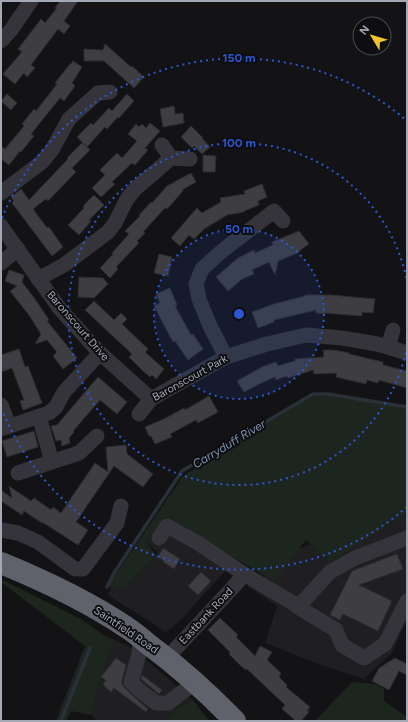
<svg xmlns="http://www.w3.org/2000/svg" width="408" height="722" viewBox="0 0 408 722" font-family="Figtree,sans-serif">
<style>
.built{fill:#1f1f22}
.green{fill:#1d251f}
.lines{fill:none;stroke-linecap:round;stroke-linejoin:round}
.stream{stroke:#293038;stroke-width:3.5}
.building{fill:#3d3d42;stroke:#2d2d31}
.minor{stroke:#34343a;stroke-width:15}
.highway{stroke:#60626b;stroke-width:22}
.ring{fill:none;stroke:#2b57d4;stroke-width:2;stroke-dasharray:2 4}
.labels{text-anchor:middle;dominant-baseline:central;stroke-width:4;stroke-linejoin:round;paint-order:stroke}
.street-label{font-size:11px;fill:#a5a8b5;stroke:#0e0e10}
.water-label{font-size:12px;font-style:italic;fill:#7b92b1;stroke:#0e0e10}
.centre{fill:#2b57d4;stroke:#0e0e10;stroke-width:2}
.ring-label{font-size:12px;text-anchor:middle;font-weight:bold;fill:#2b57d4;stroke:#0e0e10;stroke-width:4;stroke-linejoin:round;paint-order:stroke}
</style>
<rect width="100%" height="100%" fill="#131315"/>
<!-- built -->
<g class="built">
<path d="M407,512V619L392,653L364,679L324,666L265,643L277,606L247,586L279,568L283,554Z"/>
<path d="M166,515L236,559L179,622L166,632L108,595L111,587L124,588L158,553L146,542Z"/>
<path d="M115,640L130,647L157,669L193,700L178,708L166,721H97L92,715L94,701L111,647Z"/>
</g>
<!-- green -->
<g class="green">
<path d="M313,394H328L407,407V513L330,562L306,540L274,582L166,516L146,542L156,555L124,588L107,587L183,476Z"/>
<path d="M1,579L81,619L103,635L115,640L111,647L94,701L92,715L71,711L66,721H56L85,646L1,582Z"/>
<path d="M352,682L375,684L384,689V701L407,717V721H315Z"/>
<path d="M193,700L209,721H166L178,708Z"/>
</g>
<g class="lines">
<!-- stream -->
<g class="stream">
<path d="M107,587L114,573L182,471L313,394H328L407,407"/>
<path d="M61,721L90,648"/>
</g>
</g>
<!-- building -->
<g class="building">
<path d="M60,1H78L64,21L70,26L64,34L58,29L31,65L35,68L27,77L24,73L15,84L3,74L22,52L18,49L41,19L45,23L57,8H55Z"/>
<path d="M105,44L131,67L132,66L144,77L134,88L104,61H84V49L103,50Z"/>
<path d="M73,61L82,67L72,83L75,86L64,101L60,98L31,134L34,136L21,152L20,151L9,165L1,159V146L5,149L24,126L22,124L34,109L36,111L57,84L55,83L70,64H71Z"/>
<path d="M7,94L17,103L11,110L1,101Z"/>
<path d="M127,94L134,101L119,118L118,117L107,129L105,127L87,147L77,137L91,123L93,125L109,108L112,111Z"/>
<path d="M174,106L175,114L183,113L184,123L163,127L160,109Z"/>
<path d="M150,123L160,131L145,148L148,150L135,165L132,163L112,182L115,184L101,197L92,188L105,175L100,170L117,153L122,158L137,141L128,134L136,124L139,127L142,124L146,128Z"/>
<path d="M191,126L203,138H202L210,147L202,154L194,146L192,148L181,137Z"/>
<path d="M82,143L90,150L72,168L76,172L48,201L46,199L33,209L47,228L49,227L63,247L52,256L12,203L14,201L11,197L21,189L29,200L68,159L67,158Z"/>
<path d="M203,155L216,156L215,172H203Z"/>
<path d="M191,173L196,182L182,190L183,191L167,209L165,208L143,232L145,233L137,241L139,243L116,267L118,269L110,278L100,268L113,254L112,253L129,234L125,231L140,216L139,215L151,202L152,203L167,186Z"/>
<path d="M262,184L267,197L258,201L259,205L244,211V212L227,215L204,229L194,239L189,235L180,246L171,238L197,208L202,213L221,202L220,198L245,194L244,191Z"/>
<path d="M94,195L104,205L89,220L91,221L79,235L68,225L84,208L83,206Z"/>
<path d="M299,231L309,244L299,251L300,252L278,261L275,275L269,262L252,270L254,274L242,279L228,291L216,277L238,258L254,250L255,253L273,245L272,242Z"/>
<path d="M159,254L172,257L168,276L154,273Z"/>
<path d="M9,270L24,275L22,282L35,299L49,320L47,321L77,358L63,369L53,356L57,352L47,340L35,344L41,334L29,315L10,291L17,286L5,281Z"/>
<path d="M79,277L103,278L108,284L94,298L78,297Z"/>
<path d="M170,288L177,305L175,306L191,335L193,334L203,349L188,360L175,341L173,342L154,306L160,303L156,294Z"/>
<path d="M305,295H332L375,299L373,313L362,312V316L325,313V314L316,313V310L274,320V322L258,328L252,312L274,304L305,296Z"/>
<path d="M94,301L114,320L121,313L127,319L122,324L148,349L145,352L164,369L156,379L152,375L150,377L143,371L129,357L132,354L85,310Z"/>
<path d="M19,349L25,367L28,366L42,403L23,410L20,401L24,400L12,368L1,372V355Z"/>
<path d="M323,350H334L349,353V354L383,362V365L407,371V388L379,380L378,383L367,380L366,384L336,377L337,373L314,374L313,370L288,378L287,376L276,380L275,377L261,383L244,392L237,381L262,367L276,362L278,366L295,361V359L324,357Z"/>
<path d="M98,377L127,402L117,414L100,400L73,431L74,432L69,438L70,443L62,446L61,440L56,441L51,426L57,425Z"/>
<path d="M209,396L218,412L198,423L196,420L170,434L172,437L155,444L151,436H149L145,427L164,419L184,408L185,410Z"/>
<path d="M34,431L38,447L7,457L2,441Z"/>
<path d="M126,445L127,454L153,474L143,487L114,466L76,522L88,530L78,545L42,522V523L24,511L22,515L1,501V490L12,498L9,486L31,501L34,498L51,510L53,507L61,513L95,463L108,472L106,447Z"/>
<path d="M163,548L180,559L174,569L163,562L164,561L158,557Z"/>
<path d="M397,554L403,569L359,585L392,601L378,631L343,614L340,620L330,615L352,571Z"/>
<path d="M201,572L211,581L198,595L188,586Z"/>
<path d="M220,618L238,635L236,637L255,656L260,646L272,652L267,660L281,673L279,677L287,685L286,687L310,707L307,711L309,712L301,721H296L282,709L285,705L247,669L246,670L240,665L229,654L230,652L208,630Z"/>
<path d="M116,658L126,665L122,680V685L133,696L148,709L146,712L114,688L111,692L103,685L106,680L101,677Z"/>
<path d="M395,658L407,664V675L399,671L389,690L372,681L379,668Z"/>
<path d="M142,675L162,690L159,694L141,679Z"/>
</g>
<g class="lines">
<!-- minor -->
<g class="minor">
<path d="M1,41L11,30L31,1"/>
<path d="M162,145L171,158L190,159"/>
<path d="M1,193L42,162L52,150L69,119L98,93L110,92"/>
<path d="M1,226L60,309L100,353L151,399"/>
<path d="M1,263L18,249"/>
<path d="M38,279L64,265L108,232L115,223L127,199L135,189L171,158"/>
<path d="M388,347L393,330"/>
<path d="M226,357L210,326L199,299L196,284L202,269L222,251L274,211L283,221"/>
<path d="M1,405L9,426"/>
<path d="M139,414L151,399L226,357L267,344L306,335L342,338L377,344L388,347L407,353"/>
<path d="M39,416L52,462"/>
<path d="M1,429L49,413L56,407L64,392L100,353"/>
<path d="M18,473L79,453L97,436"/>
<path d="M1,530L18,533L38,542L75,569H83L117,523L121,506"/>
<path d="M159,538L167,526L198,543L244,574L293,603L298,607L330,572L355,558L407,538"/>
<path d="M298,607L336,630L342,645L364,658L385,644L407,601"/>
<path d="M140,638L139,654L131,682L139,690L156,703H168L185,690L196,684"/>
<path d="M167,658L236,584L244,574"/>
</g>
<!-- highway -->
<path class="highway" d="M1,563C45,581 87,601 126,627C134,632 141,638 148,644C179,667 208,693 235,721"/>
</g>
<!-- distance rings -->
<circle cx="239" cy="314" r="85" fill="#2b57d4" fill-opacity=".12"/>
<g class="ring">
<circle cx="239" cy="314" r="85"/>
<path d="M407 347A171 171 0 1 1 407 281"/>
<path d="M407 507A256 256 0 0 1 2 410M2 218A256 256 0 0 1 407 121"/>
</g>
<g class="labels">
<!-- street labels -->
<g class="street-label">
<text transform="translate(78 326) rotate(49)">Baronscourt Drive</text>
<text transform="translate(190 378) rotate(-29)">Baronscourt Park</text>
<text transform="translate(206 616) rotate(-47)">Eastbank Road</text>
<text transform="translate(126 630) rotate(34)">Saintfield Road</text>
</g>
<!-- water labels -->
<g class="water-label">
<text transform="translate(229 444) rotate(-31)">Carryduff River</text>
</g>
</g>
<circle cx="239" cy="314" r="6" class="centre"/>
<g class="ring-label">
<text x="239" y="62">150 m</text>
<text x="239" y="147">100 m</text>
<text x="239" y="233">50 m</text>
</g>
<!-- border -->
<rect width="408" height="722" fill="none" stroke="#a5a8b5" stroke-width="4"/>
<!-- north arrow -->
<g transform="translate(372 36) rotate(308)"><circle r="19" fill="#0e0e10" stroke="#4a4c52"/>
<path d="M0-3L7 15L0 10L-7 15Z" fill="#f2c42d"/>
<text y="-6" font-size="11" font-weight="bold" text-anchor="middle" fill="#a5a8b5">N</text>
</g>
</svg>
